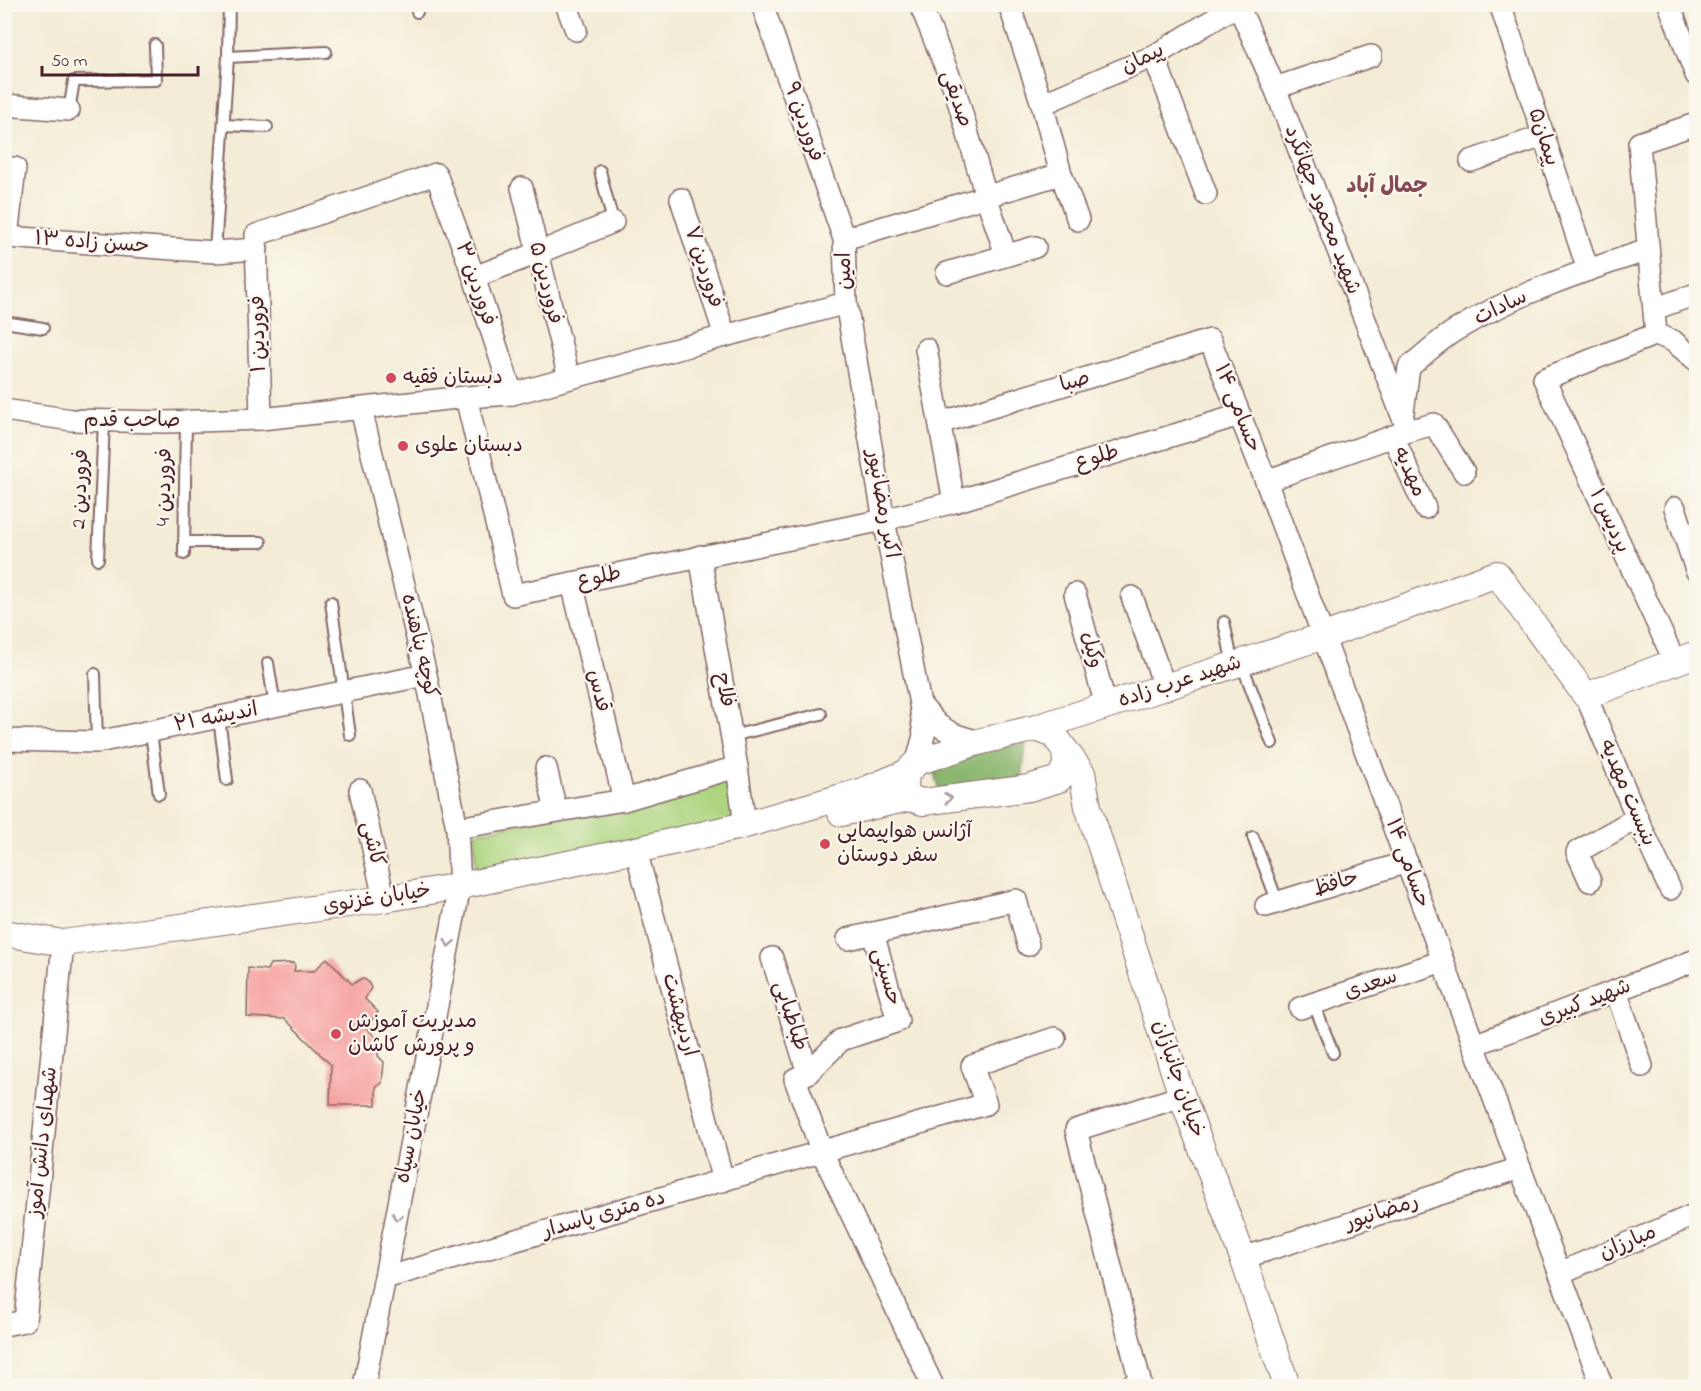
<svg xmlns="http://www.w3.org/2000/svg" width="1701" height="1391" viewBox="0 0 1701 1391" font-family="'Indie Flower','Playpen Sans Arabic',sans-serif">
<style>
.green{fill:#add580;stroke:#7c7a56;stroke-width:1.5}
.forest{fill:#8ab66e;stroke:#6a6a4c;stroke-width:1.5}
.building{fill:#f69e9d}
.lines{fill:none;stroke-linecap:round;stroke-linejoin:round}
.service-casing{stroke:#856767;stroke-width:14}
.minor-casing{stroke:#856767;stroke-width:24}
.tertiary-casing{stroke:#856767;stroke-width:28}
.service{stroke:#fff;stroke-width:10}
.minor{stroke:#fff;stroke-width:21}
.tertiary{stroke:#fff;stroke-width:26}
.oneway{stroke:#ae9aa0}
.poi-dot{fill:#d1495b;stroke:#fbf7ec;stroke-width:2}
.labels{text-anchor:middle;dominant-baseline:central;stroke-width:4.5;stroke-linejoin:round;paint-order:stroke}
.street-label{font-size:21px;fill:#4a1f2b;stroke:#fbf7ec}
.poi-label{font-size:21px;fill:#4a1f2b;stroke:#fbf7ec;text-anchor:start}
.neighbourhood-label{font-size:22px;font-weight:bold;fill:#864b53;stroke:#fbf7ec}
</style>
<rect width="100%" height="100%" fill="#fbf7ec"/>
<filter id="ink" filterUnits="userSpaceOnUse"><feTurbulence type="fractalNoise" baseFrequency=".0167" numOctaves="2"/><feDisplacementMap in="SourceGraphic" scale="12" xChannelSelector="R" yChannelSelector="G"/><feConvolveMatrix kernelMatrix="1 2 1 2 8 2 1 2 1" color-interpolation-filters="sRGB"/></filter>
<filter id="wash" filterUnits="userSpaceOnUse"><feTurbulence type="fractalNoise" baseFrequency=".008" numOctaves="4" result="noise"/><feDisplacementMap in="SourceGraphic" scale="24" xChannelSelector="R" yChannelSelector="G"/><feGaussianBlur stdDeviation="1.35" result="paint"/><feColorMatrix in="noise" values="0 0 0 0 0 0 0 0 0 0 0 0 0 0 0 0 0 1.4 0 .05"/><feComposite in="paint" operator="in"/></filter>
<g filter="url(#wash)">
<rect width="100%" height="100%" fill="#f3ecd6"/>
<!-- green -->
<path class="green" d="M729,778L734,823L476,870L474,833Z"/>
<!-- forest -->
<path class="forest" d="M1026,742L1022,779L942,799L932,763Z"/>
<g id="blocks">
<!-- building -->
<path class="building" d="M327,958L352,984L359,980L364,979L368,982L371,988L365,999L378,1012L366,1028L379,1040L378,1056L384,1062L382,1083L376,1087V1105H330L331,1065L285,1019L247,1017L248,968L267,970L270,964L293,963L295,966L294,971H314Z"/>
</g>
</g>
<g filter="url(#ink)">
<use href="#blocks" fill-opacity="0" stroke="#856767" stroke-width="1.5"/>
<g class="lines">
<defs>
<g id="service">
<path d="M416,4L417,12"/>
<path d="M228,57L326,52"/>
<path d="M69,110L74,81L156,80L155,45"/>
<path d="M224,125L267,127"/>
<path d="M600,171L613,222"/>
<path d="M215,252L228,57L229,4"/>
<path d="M4,322L43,328"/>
<path d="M184,542H261"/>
<path d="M184,554L186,421"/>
<path d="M98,559L104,421"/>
<path d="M331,602L350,735"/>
<path d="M1224,622L1233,665"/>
<path d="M1241,662L1272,743"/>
<path d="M268,663L275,706"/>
<path d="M95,674L97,742"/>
<path d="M219,718L227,780"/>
<path d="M151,732L159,794"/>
<path d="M732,736L821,714"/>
<path d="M1253,837L1278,903"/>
<path d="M1314,1004L1333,1053"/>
</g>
<g id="minor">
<path d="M566,4L576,30"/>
<path d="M762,4L844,239L846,303L884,520L920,704L924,735L917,762"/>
<path d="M920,4L955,90L986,196L1006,255"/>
<path d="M1009,4L1042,104L1061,174L1078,220"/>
<path d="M1500,4L1588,270"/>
<path d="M1669,4L1696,75"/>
<path d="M1238,5L1275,88L1408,431L1266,481"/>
<path d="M1154,56L1206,194"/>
<path d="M1275,88L1371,56"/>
<path d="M1042,104L1154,56L1239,4"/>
<path d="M4,105L69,110"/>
<path d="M1471,161L1543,136"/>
<path d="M4,168H15L7,237L215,252L257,249"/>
<path d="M522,188L569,378"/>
<path d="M681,199L725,336"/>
<path d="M844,239L1061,174"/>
<path d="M947,273L1035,247"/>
<path d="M474,277L538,253L613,222"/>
<path d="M1654,309L1696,294"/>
<path d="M1656,334L1639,143L1696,124"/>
<path d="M466,397L513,595L884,520L954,502L926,349"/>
<path d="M361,409L426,675L457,828L460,886L364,1386"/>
<path d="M4,410L72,420L166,422L261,419L466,397L512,394L846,303"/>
<path d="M1403,412L1409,367C1424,355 1439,340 1456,330C1515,294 1583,271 1648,250"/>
<path d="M261,419L256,235L436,174L474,277L512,394"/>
<path d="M940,423L1210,340L1266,481L1474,1045L1602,1386"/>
<path d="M1408,431L1434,424L1464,472"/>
<path d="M1393,436L1425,508"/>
<path d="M954,502L1240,415"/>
<path d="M1675,508L1696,570"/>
<path d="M700,556L737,767L745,825"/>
<path d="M572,583L624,800"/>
<path d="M1075,594L1106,706"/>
<path d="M1132,597L1165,687"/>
<path d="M1675,662L1544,379L1656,334L1673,341L1696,360"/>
<path d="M1586,696L1637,818L1670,889"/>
<path d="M920,704L938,725L953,734L978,742"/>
<path d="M4,740L97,742L426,675"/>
<path d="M546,768L556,811"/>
<path d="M360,790L384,899"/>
<path d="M457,828L624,800L737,767"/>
<path d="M636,850L723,1181"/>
<path d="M1590,881L1577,852L1637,818"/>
<path d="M1266,906L1407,862"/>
<path d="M873,933L898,1021L841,1040L808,1073L795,1079L822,1152L933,1386"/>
<path d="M848,939L1016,900L1028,945"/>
<path d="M772,958L808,1073"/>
<path d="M1616,991L1642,1066"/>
<path d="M1300,1008L1443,961"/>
<path d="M1474,1045L1696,960"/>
<path d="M1243,1258L1520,1168"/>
<path d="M1560,1273L1696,1214"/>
<path d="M385,1278L986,1104L972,1066L1055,1038"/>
<path d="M4,1325L25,1321L63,943"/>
<path d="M1130,1386L1140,1381L1076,1130L1182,1096"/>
</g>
<g id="tertiary">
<path d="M1036,728L1054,735L1065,750L1066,766L1059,779L1029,788L923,802L909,798L905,788L906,773L917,762L978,742L1036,728L1165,687L1324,636L1497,574L1586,696L1696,654"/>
<path d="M1065,750L1082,773L1088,807L1182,1096L1243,1258L1287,1386"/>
<path d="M841,813L909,798"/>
<path d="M4,933L63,943L384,899L460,886L636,850L745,825L863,791L906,773"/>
</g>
</defs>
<!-- service casing -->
<use href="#service" class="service-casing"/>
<!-- minor casing -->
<use href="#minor" class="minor-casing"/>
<!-- tertiary casing -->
<use href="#tertiary" class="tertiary-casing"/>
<!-- service -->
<use href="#service" class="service"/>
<!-- minor -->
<use href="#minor" class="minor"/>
<!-- tertiary -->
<use href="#tertiary" class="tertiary"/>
</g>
<!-- one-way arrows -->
<defs><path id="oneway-chevron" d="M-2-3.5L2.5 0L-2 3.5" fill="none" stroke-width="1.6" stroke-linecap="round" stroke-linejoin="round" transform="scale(1.5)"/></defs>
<g class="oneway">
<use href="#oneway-chevron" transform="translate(948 798) rotate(-8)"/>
<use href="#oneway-chevron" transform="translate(449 943) rotate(101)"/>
<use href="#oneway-chevron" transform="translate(397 1217) rotate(101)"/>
</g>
</g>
<!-- markers -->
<g class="poi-dot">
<circle cx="391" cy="378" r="6"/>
<circle cx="403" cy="446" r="6"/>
<circle cx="825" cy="844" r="6"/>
<circle cx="336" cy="1034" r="6"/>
</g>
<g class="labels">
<!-- street labels -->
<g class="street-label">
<text transform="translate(1143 59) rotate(-26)">پیمان</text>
<text transform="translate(956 99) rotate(71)">صدیقی</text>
<text transform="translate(803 122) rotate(71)">فروردین ۹</text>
<text transform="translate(1543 137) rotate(72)">پیمان۵</text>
<text transform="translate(1322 210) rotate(69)">شهید محمود جهانگرد</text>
<text transform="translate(92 243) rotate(4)">حسن زاده ۱۳</text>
<text transform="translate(703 267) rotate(72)">فروردین ۷</text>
<text transform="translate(845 271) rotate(-91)">امین</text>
<text transform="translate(545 283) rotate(76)">فروردین ۵</text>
<text transform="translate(475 284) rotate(71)">فروردین ۳</text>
<text transform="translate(1501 308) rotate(-26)">سادات</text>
<text transform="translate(259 334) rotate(-91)">فروردین ۱</text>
<text transform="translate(1075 382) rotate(-17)">صبا</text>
<text transform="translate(1237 408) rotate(68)">حسامی ۱۴</text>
<text x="132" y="421">صاحب قدم</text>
<text transform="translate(1097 458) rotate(-17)">طلوع</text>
<text transform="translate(1409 472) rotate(66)">مهدیه</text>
<text transform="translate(165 487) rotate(-89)">فروردین 4</text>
<text transform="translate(81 489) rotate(-88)">فروردین 2</text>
<text transform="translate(882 504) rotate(80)">اکبر رمضانپور</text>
<text transform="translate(1609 521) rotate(65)">پردیس ۱</text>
<text transform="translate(599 578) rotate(-12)">طلوع</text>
<text transform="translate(419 646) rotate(77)">کوچه پناهنده</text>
<text transform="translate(1091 650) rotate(75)">وکیل</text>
<text transform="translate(1180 682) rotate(-18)">شهید عرب زاده</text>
<text transform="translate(724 690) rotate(80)">فلاح</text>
<text transform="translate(598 691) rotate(77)">قدس</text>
<text transform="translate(216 718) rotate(-11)">اندیشه ۲۱</text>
<text transform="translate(1627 793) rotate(67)">بنبست مهدیه</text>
<text transform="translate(372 844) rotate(77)">کاشی</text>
<text transform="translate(1407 863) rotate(70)">حسامی ۱۴</text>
<text transform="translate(1336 884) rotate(-17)">حافظ</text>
<text transform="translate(377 899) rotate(-9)">خیابان غزنوی</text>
<text transform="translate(886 977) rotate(74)">حسینی</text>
<text transform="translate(1371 985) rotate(-19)">سعدی</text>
<text transform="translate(1585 1003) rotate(-21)">شهید کبیری</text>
<text transform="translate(679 1015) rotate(75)">اردیبهشت</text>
<text transform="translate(790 1016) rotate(72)">طباطبایی</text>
<text transform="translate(1178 1079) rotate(71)">خیابان جانبازان</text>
<text transform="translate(412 1136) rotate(-79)">خیابان سپاه</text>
<text transform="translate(43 1142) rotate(-84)">شهدای دانش آموز</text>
<text transform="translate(1382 1213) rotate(-18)">رمضانپور</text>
<text transform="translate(604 1215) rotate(-16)">ده متری پاسدار</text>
<text transform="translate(1628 1243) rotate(-23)">مبارزان</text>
</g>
<!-- poi labels -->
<g class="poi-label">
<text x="403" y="378">دبستان فقیه</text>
<text x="415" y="446">دبستان علوی</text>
<text x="837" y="832">آژانس هواپیمایی<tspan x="837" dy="24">سفر دوستان</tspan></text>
<text x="348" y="1022">مدیریت آموزش<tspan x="348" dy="24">و پرورش کاشان</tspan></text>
</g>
<!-- neighbourhood labels -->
<g class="neighbourhood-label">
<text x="1387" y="187">جمال آباد</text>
</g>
</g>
<!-- margin -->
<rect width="1701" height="1391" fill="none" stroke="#fbf7ec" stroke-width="24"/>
<!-- scale -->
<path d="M42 66v9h156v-9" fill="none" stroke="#4a1f2b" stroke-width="3"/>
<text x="51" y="66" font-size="18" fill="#4a1f2b" stroke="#fbf7ec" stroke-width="4.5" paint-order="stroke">50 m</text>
</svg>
